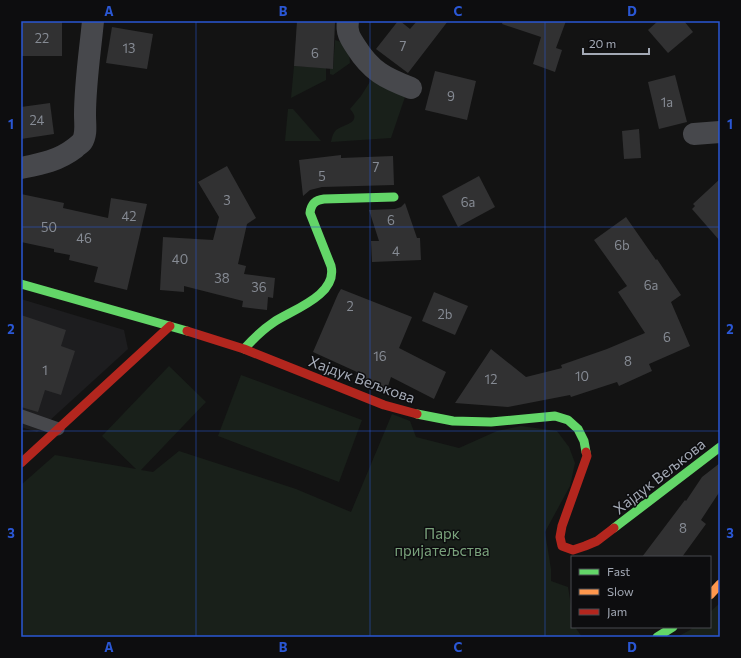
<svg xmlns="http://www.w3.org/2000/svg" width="741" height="658" viewBox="0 0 741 658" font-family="Commissioner,sans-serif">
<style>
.built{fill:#1d1d1f}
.green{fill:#19201a}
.building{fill:#313132}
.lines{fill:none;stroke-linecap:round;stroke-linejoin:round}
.lane{stroke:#47484c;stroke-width:13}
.street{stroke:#47484c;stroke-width:22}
.fast{stroke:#63d668;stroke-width:9}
.slow{stroke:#ff974d;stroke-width:9}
.jam{stroke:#b3261e;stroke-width:9}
.grid{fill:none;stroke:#2a57d4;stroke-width:1;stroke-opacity:0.55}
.labels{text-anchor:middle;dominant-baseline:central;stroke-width:3;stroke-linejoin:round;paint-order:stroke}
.number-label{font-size:13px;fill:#868b94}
.street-label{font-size:15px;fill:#a3a9b5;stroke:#0d0d0f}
.park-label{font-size:15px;fill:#79a17b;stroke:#0d0d0f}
.neatline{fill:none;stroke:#2a57d4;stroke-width:1.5}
.grid-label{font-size:13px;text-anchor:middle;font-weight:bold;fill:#2a57d4}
</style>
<rect width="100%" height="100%" fill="#131313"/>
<!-- built -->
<path class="built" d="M21,299L124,330L128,349L37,432L21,427Z"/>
<!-- green -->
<g class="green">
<path d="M335,40L341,42L349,52L350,63L333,75L330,74V68L333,69Z"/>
<path d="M294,66L326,68V80L291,98Z"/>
<path d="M373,77L406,94L391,138L331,142C332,137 333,133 336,130C344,124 363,123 350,109L361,96Z"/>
<path d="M288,109H293L321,141H285Z"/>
<path d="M169,366L206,402L141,470L153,472L179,451L296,489L351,512L392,414L410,421L416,437L459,448L497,431L521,426L557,431L569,447L575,463L570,486L545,532L551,569V581L568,587L572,612V627H575L582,637H21V485L55,455L136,469L102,436Z"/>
<path d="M241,375L362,420L339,482L218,436Z"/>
<path d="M720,603V637H677L690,630L693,627H710V612Z"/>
</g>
<!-- building -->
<g class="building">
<rect x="22" y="21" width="40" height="35"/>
<path d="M297,21L335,22L333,69L294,66Z"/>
<path d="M398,21H400L410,29L417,21H448L408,73L376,49Z"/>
<path d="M503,21H566L556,48L562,50L555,72L533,64L541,37L502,24Z"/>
<path d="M658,21H684L693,32L668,53L648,30Z"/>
<path d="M112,27L153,34L147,69L106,63Z"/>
<path d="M435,71L476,81L467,120L425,110Z"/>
<path d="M675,75L687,122L659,129L648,82Z"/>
<path d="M50,103L54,134L21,139V107Z"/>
<path d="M639,129L641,158L624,159L622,131Z"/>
<path d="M341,155V158L393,156L394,185L322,187L310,190L303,196L299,160Z"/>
<path d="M227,166L256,218L247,224L238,264L246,266L244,274L275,278L273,298L268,297L267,310L242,307L243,301L184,286V292L160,290L163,237L213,240L219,217L198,182Z"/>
<path d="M479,176L495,207L458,227L442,196Z"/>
<path d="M720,179V241L692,209L695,206L693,204Z"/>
<path d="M21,194L64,203L63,208L108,218L111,198L147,204L127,290L94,282L98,267L69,260L70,255L54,252V249L21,242Z"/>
<path d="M405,203L417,238H420L421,260L372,262L371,241H379L369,210L395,209L401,207Z"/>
<path d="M626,217L656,260L657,259L681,295L671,302L690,346L649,364L652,371L619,386L617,382L571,397L570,395L508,407L455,403L491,349L526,377L562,368L561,365L607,349L645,333L618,292L627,286L594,240Z"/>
<path d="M341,289L412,317L399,348L446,372L434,399L391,377L387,389L355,377L357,372L313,352L338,294Z"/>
<path d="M434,292L468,306L455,335L422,321Z"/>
<path d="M21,315L66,330L61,346L75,351L61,395L45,390L38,412L21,407Z"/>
<path d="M720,463V491L701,520L706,524L682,557H642L685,500L686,501L702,477Z"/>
</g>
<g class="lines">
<!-- lane -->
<path class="lane" d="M21,416L58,429"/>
<!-- street -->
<g class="street">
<path d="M348,21C346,32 350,38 356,47C371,71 385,78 411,88"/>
<path d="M694,134L720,132"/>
<path d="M21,168C41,164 58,161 75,148C77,146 80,144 82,142C87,134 85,125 85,115C85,84 90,52 93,21"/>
</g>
<!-- fast -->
<g class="fast">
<path d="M21,284L187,331"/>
<path d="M244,349C253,339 262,330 274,322C292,310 338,295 331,266L310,213C311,204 315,200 324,199L394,197"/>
<path d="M417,414L453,421L491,422L555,416L568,420L578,429L584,441L586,452"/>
<path d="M614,528L720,447"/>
<path d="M657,637L673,627"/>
</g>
<!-- slow -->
<path class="slow" d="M710,595L720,584"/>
<!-- jam -->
<g class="jam">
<path d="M187,331L244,349L384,405L417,414"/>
<path d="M586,452L587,456L562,526L560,537L562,546L573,550L585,546L597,541L614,528"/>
<path d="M21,463L170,326"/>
</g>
</g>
<!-- grid -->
<path class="grid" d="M196,21V637M370,21V637M545,21V637M21,227H720M21,431H720"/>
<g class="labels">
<!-- number labels -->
<g class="number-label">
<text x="42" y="38">22</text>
<text x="403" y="46">7</text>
<text x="129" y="48">13</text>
<text x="315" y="53">6</text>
<text x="451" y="96">9</text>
<text x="667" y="102">1a</text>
<text x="37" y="120">24</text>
<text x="376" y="167">7</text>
<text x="322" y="176">5</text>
<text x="227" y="200">3</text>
<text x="468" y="202">6a</text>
<text x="129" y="216">42</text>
<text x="391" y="220">6</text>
<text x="49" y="227">50</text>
<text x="84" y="238">46</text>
<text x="622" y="245">6b</text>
<text x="396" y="251">4</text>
<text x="180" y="259">40</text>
<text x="222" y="278">38</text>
<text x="651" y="285">6a</text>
<text x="259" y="287">36</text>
<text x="350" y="306">2</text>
<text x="445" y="314">2b</text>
<text x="667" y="337">6</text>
<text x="380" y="356">16</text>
<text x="628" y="361">8</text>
<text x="45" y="370">1</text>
<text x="582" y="376">10</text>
<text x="491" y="379">12</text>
<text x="683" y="528">8</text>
</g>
<!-- street labels -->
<g class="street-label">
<text transform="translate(362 379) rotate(20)">Хајдук Вељкова</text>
<text transform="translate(659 476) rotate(-38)">Хајдук Вељкова</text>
</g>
<!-- park labels -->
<g class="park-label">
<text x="442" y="533">Парк<tspan x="442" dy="17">пријатељства</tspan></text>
</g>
</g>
<!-- border -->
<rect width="741" height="658" fill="none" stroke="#0d0d0f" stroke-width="44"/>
<!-- legend -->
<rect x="571" y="556" width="140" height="72" fill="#0d0d0f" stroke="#494b51"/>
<rect x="579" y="569" width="20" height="6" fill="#63d668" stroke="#494b51"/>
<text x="607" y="576" font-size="12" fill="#a3a9b5">Fast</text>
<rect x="579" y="589" width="20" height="6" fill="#ff974d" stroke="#494b51"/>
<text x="607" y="596" font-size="12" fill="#a3a9b5">Slow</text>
<rect x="579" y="609" width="20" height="6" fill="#b3261e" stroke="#494b51"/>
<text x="607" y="616" font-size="12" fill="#a3a9b5">Jam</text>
<!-- scale -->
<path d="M583 48v6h66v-6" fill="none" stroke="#a3a9b5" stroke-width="2"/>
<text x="589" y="48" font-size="12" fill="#a3a9b5" stroke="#0d0d0f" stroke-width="3" paint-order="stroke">20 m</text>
<rect x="22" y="22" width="697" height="614" class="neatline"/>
<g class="grid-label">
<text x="109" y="16">A</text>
<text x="283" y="16">B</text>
<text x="458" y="16">C</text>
<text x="632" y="16">D</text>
<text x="11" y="129">1</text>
<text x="730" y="129">1</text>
<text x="11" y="334">2</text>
<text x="730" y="334">2</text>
<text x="11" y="538">3</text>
<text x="730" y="538">3</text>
<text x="109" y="652">A</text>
<text x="283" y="652">B</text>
<text x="458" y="652">C</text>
<text x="632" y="652">D</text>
</g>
</svg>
